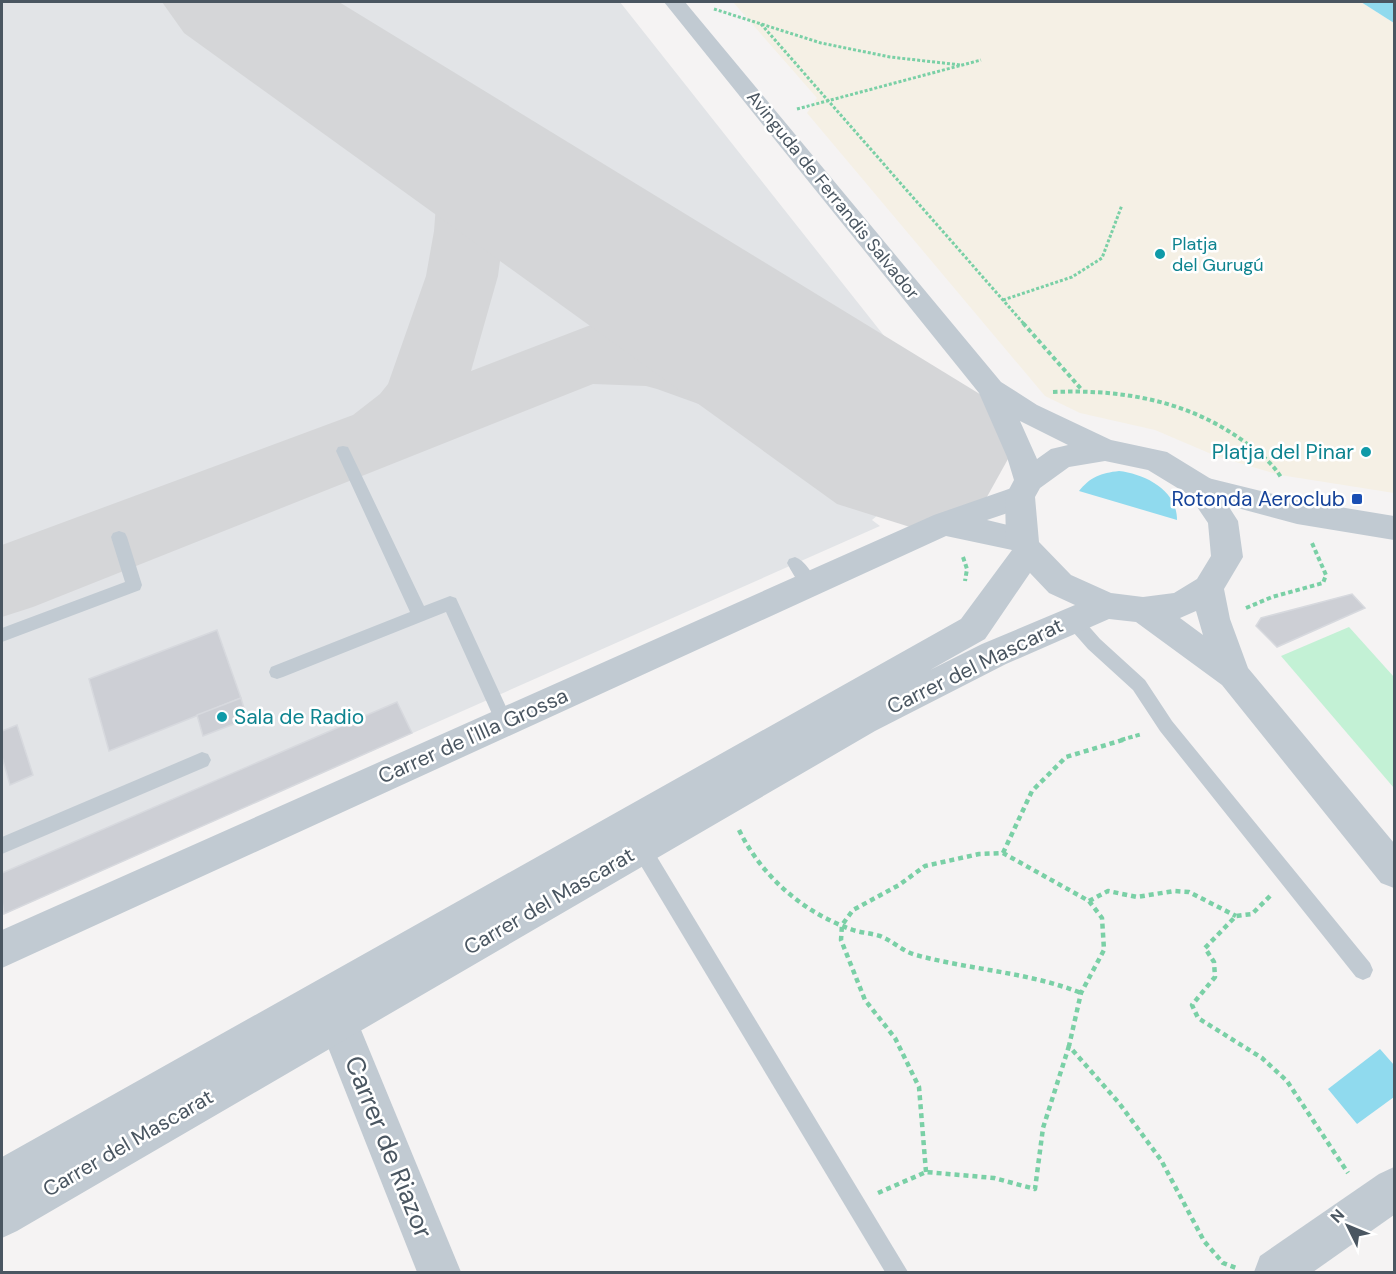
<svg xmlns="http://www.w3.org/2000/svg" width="1396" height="1274" viewBox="0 0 1396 1274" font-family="'DM Sans',sans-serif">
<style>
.airport{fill:#e2e4e7}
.green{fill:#c3f1d5}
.sand{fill:#f5f0e5}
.water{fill:#90daee}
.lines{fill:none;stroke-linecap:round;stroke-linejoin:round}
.taxiway{fill:#d5d6d8;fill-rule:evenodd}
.runway{fill:#d5d6d8;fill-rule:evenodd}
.building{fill:#cdcfd5;stroke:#d7d9de;stroke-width:1.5}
.path-far2{stroke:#7ad0a6;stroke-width:3;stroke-dasharray:3 2;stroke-linecap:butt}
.path-far1{stroke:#7ad0a6;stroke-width:4;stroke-dasharray:4.5 3;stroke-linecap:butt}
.path{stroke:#7ad0a6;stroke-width:4.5;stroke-dasharray:5 4;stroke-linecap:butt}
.service{fill:#c1cad2;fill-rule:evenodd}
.minor{fill:#c1cad2;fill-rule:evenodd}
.tertiary{fill:#c1cad2;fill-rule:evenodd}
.path-bridge-far1{stroke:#7ad0a6;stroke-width:3;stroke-dasharray:3 2;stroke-linecap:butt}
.path-bridge{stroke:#7ad0a6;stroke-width:4;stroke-dasharray:4.5 3;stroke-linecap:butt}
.culture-dot{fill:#0f9aa8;stroke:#fff;stroke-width:2}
.transit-dot{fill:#1a4fb4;stroke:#fff;stroke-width:2}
.labels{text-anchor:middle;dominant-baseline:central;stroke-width:5;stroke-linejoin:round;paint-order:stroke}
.far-street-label{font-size:18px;fill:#4a5661;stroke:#fff}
.far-culture-label{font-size:18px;fill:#0d838f;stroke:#fff;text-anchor:start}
.culture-label{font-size:21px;fill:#0d838f;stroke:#fff;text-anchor:end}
.transit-label{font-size:21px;fill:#164399;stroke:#fff;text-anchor:end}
.street-label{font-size:21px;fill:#4a5661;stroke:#fff}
.near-street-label{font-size:26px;fill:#4a5661;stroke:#fff}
</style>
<rect width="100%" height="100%" fill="#f5f3f3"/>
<!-- airport -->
<path class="airport" d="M2,2H620L957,428L961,443L872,520L880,526L2,915Z"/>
<!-- green -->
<path class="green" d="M1349,627L1394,677V788L1281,656Z"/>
<!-- sand -->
<path class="sand" d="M733,2H1361L1394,23V493L1280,475L1216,456L1155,430L1080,413L1045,396L807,113L817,98Z"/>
<!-- water -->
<g class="water">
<path d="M1361,2H1394V23Z"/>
<path d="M1119,471C1145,474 1177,490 1177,520L1079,491C1090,477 1101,473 1119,471Z"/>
<path d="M1380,1049L1394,1065V1097L1357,1124L1328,1089Z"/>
</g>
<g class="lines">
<!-- taxiway -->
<path class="taxiway" d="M439,116L462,122L492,162L505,192L504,231L498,276L471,371L596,323L587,286L542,228L552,212C560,210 568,207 575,206C605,203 626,236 641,257C652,254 668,255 678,261C688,267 707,298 707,309C706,322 698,333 692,344L939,429L951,450L939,471L910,480L657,389L646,386L593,384L33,607L2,617V545L353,415L380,394L388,384L426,276L434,231L437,192L426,164L406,136L416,122Z"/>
<!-- runway -->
<path class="runway" d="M162,2H339L983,396L1013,450L983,504L910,527L837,504L184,33Z"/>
</g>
<!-- building -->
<g class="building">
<path d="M1352,594L1365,608L1277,647L1256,626L1261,618Z"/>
<path d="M217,630L241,698L109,751L89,679Z"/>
<path d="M241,698L247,719L203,736L197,715Z"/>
<path d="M397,702L412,733L4,914L2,901V873Z"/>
<path d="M17,725L33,775L10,785L2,757V731Z"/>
</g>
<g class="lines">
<!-- path-far2 -->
<g class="path-far2">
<path d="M714,9L821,43L890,57L961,65"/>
<path d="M797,109L981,60"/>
<path d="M1003,300L1072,277L1102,258L1122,205"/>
</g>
<!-- path-far1 -->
<g class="path-far1">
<path d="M1053,392C1123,389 1190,401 1246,443C1260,454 1273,463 1282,479"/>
<path d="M963,557L967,569L965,581"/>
<path d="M1246,608L1272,597L1323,583L1326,575L1312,543"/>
<path d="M1121,740L1142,734"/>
</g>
<!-- path -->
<g class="path">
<path d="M739,830C762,877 804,913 853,930C862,933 871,933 880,936C893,941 902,951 916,955C971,970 1028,972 1081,993"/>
<path d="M1003,853L1032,791L1066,757L1126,739"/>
<path d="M1270,896L1252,914L1236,916L1205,948L1214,962L1215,977L1192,1005L1198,1018L1262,1058L1287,1081L1348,1173"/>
<path d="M1089,901L1108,891L1137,897L1174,891L1189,892L1236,916"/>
<path d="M926,1172L919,1087L895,1038L865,1000L841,940L842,925L853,910L899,885L925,866L979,854L1003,853L1089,901L1102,918L1104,950L1081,993L1069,1046L1119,1103L1161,1160L1204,1241L1223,1263L1239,1269"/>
<path d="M878,1193L926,1172L994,1178L1035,1189L1043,1128L1069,1046"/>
</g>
<!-- service -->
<g class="service">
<path d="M343,446L348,447L350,451L424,606L450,596L456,598L513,722L510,727L504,730L498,727L446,612L283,677L277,679L271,677L269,672L271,667L410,612L336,451L338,447Z"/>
<path d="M119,531L125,533L127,537L142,585L140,590L2,642V628L125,582L111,537L113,533Z"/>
<path d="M795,557C805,560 813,575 818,584L816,589C802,593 793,574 787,563L789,559Z"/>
<path d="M1072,612L1078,614L1100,639L1145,680L1172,721L1370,963L1373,970L1370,977L1363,980L1356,977L1160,731L1133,690L1088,649L1066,624L1064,619L1066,614Z"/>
<path d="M202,752L208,754L211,760L208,766L2,854V837Z"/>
<path d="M641,839L648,842L908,1272H885L634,854L632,848L634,842Z"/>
</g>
<!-- minor -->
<g class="minor">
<path d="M1200,476L1297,500L1394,516V540L1297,524L1189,495L1185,487L1189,479Z"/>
<path d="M1020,485L1031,489L1035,497L1031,505L987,520L1033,531L1038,540L1033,549L1022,552L946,536L2,968V930L934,515Z"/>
<path d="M338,1002L352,1008L461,1272H417L318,1022L324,1008Z"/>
<path d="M1394,1167V1215L1313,1272H1254L1260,1256L1379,1174Z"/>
</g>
<!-- tertiary -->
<path class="tertiary" d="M664,2H685L1001,382L1037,405L1111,440L1167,452L1211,479L1238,521L1243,557L1224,589L1230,619L1248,668L1394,843V888L1381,883L1222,685L1136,622L1109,619L1006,664L875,731L17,1231L2,1238V1157L961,619L1012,550L1006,540L1005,497L1014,480L1007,457L979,393ZM1020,421L1068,445L1051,449L1037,459ZM1105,461L1148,470L1189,495L1208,523L1211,556L1197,579L1174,593L1143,597L1111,593L1071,575L1039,542L1035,497L1040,488L1069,467ZM1030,573L1049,593L1075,605L982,644L930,670L985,639ZM1196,611L1203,635L1180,618Z"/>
<!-- path-bridge-far1 -->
<path class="path-bridge-far1" d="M761,24L1024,324"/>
<!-- path-bridge -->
<path class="path-bridge" d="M1023,323L1082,390"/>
</g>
<!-- markers -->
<g class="culture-dot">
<circle cx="1160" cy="254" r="6"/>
<circle cx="1366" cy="452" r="6"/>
<circle cx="222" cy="717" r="6"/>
</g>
<rect class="transit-dot" x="1351" y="493" width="12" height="12" rx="3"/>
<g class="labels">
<!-- far-street labels -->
<g class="far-street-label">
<text transform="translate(833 195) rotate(51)">Avinguda de Ferrandis Salvador</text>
</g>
<!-- far-culture labels -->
<g class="far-culture-label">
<text x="1172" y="244">Platja<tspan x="1172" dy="21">del Gurugú</tspan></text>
</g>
<!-- culture labels -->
<g class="culture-label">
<text x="1354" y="452">Platja del Pinar</text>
<text x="234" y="717" text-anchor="start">Sala de Radio</text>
</g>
<!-- transit labels -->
<g class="transit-label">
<text x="1345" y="499">Rotonda Aeroclub</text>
</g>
<!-- street labels -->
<g class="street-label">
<text transform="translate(975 666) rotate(-26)">Carrer del Mascarat</text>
<text transform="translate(473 736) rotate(-24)">Carrer de l'Illa Grossa</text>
<text transform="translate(549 901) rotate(-30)">Carrer del Mascarat</text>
<text transform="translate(128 1143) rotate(-30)">Carrer del Mascarat</text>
</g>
<!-- near-street labels -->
<g class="near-street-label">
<text transform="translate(389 1147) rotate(68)">Carrer de Riazor</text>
</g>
</g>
<!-- border -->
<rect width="1396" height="1274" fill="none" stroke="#4a5661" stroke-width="6"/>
<!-- north arrow -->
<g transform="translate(1348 1226) rotate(313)" stroke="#ffffff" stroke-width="4.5" paint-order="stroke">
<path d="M0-4.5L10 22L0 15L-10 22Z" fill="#4a5661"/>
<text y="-9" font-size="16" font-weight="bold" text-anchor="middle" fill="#4a5661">N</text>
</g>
</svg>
